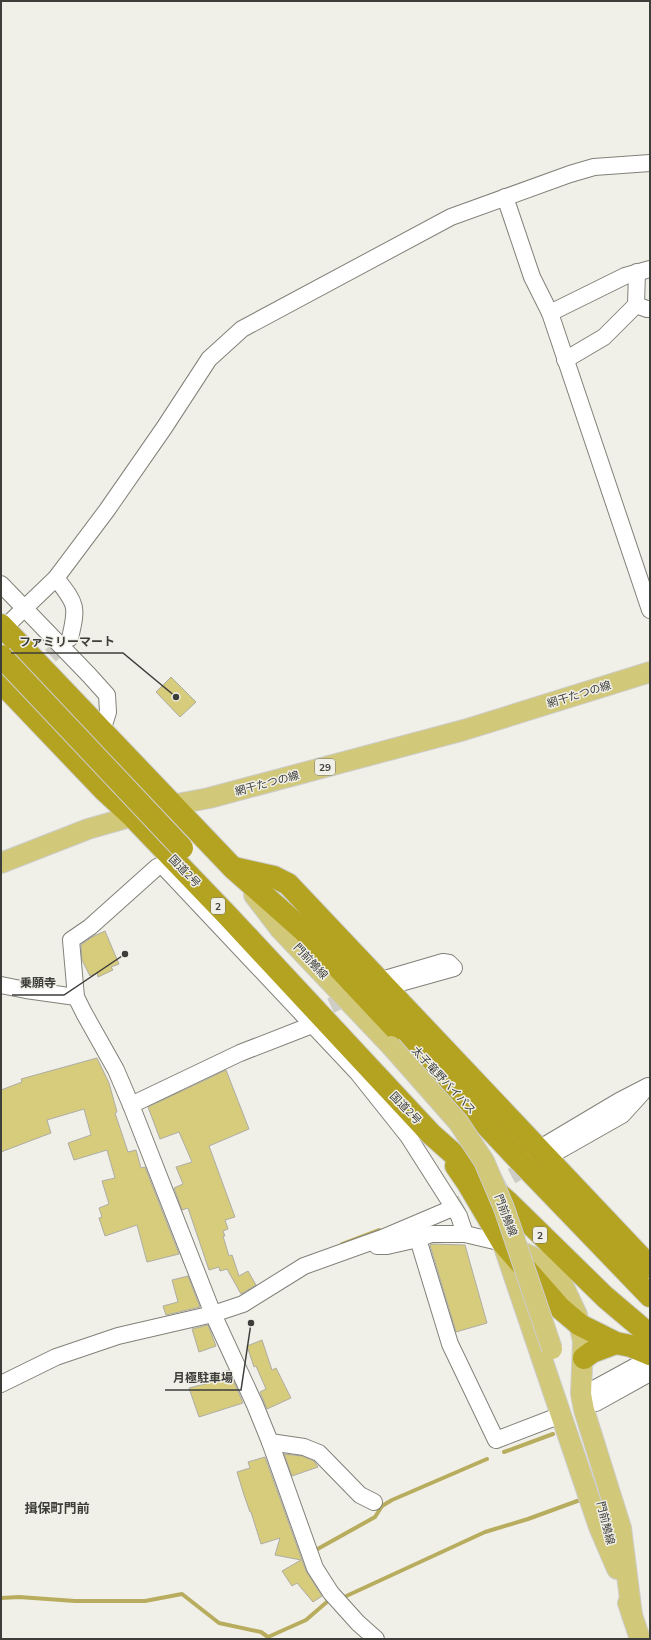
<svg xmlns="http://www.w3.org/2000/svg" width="651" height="1640" viewBox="0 0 651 1640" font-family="Mulish,'Noto Sans JP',sans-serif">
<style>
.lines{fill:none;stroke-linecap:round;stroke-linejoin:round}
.stream{stroke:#b8ad5e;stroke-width:4}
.building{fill:#d7cb7c;stroke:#aeada5}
.minor-tunnel{stroke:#cdccc5;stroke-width:16;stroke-dasharray:16 8;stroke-linecap:butt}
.minor-casing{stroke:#828179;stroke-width:18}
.major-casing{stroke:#cdcdcc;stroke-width:22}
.highway-casing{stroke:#cdcdcc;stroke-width:24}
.minor{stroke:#fff;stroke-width:16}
.major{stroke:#d2c87a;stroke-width:20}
.highway{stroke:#b4a321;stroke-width:22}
.major-bridge-casing{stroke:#cdcdcc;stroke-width:22;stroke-linecap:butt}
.highway-bridge-casing{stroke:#cdcdcc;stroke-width:24;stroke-linecap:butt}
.major-bridge{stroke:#d2c87a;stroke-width:20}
.highway-bridge{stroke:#b4a321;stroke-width:22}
.labels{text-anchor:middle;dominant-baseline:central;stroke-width:3;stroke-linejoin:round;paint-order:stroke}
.shield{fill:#f1f0e8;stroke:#73736e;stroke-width:1}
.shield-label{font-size:10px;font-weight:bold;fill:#3d3d3a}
.street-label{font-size:11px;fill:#3d3d3a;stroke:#f1f0e8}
.quarter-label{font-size:13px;font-weight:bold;fill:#3d3d3a;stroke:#f1f0e8}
.leader{fill:none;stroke:#3d3d3a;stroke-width:1.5}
.callout-dot{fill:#3d3d3a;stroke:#f1f0e8;stroke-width:1.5}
.callout-label{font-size:12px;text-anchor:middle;font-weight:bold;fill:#3d3d3a;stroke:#f1f0e8;stroke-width:3;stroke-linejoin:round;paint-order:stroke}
</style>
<rect width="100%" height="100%" fill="#f1f0e8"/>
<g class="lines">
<!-- stream -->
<g class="stream">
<path d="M159,1101L181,1090"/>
<path d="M342,1244L379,1230"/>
<path d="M504,1452L553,1434"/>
<path d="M315,1552L314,1551L375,1517L382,1506L392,1500L487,1459"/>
<path d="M340,1597L342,1598L485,1532L528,1519L580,1500"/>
<path d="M1,1598L19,1597L75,1601H145L182,1594L219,1623L261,1632L268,1637L306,1620L328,1601"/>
</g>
</g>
<!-- building -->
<g class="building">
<path d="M171,677L196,702L180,717L156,692Z"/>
<path d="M105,931L119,964L111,967L113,970L98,977L97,973L90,976L82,960L81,945L92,937Z"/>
<path d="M97,1058L109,1083L117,1112L115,1113L128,1152L136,1150L141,1168L145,1167L179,1254L147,1262L137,1225L105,1236L99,1218L102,1217L99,1208L109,1204L102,1181L115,1178L107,1150L74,1160L68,1143L91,1135L84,1109L47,1120L51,1133L1,1152V1090L22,1082L21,1079Z"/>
<path d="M226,1070L249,1129L209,1146L235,1217L225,1220L228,1229L223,1231L225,1236H223L229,1256L232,1255L239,1276L248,1271L256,1285L241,1294L227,1269L220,1271L219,1267L209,1270L188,1208L182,1210L174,1188L183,1184L176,1167L192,1162L179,1132L160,1139L148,1107Z"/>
<path d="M433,1244L465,1245L487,1323L456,1332L430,1245Z"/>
<path d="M188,1276L200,1307L166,1315L163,1306L178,1302L172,1280Z"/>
<path d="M208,1325L216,1346L199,1352L192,1329Z"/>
<path d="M262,1340L272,1370L276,1368L291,1398L267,1409L260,1392L266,1389L256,1366L254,1367L247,1346Z"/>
<path d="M229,1370L243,1403L199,1417L189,1388L212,1382L210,1376Z"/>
<path d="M284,1454L302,1456L314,1461L318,1467L292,1476Z"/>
<path d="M265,1457L306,1571L322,1596L313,1602L297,1583L292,1586L282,1571L301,1560L275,1555L280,1538L261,1544L251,1512H250L244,1495L237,1472L250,1468L248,1462Z"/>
</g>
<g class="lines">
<!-- minor-tunnel -->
<g class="minor-tunnel">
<path d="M28,664L50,656L70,638"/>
<path d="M309,1016L355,994"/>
<path d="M448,1210L536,1163"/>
</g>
<defs>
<g id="minor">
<path d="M505,197L532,277L550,313L650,610"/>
<path d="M636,305L647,309H650"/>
<path d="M550,313L625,276L650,269"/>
<path d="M565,360L604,337L636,305L637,272"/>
<path d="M56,578C76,604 78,605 70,638"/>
<path d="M1,584L89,675L107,695L108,712L102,731"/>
<path d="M4,628L56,578L107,510L164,428L209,359L242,329L451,217L570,174L594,167L650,163"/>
<path d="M1,985L26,990L76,997L84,1013L116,1070L131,1105L213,1314L255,1405L270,1442L315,1568L331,1593L358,1623L376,1639"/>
<path d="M380,993L386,987L454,968L449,963L443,962L385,979"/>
<path d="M76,997L71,940L90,927L157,867L162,865L357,1072L408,1136L459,1216L465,1234"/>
<path d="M131,1105L240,1053L312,1025L321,1020"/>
<path d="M555,1153L622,1115L642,1093"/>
<path d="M530,1154L619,1101L648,1086"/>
<path d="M418,1239L450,1344L496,1440L561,1415"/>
<path d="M377,1246H387L418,1239L431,1234H465L503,1243"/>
<path d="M1,1384L56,1357L118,1336L213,1314L243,1304L304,1266L382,1238L448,1210"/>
<path d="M581,1396L636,1366L647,1375"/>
<path d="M596,1403L650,1373"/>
<path d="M270,1442L304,1447L319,1453L360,1495L374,1502"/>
</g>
<g id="major">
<path d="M1,863L88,829L172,805L209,798L464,730L650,672"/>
<path d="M254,895L280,929L391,1046"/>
<path d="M503,1244L599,1527L617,1569"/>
<path d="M507,1245L539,1260L562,1283L577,1315L583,1341L581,1394L584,1410L621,1528L632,1615"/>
<path d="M628,1603L640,1639"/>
</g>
<g id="highway">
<path d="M1,625L233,868L303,930L519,1160L650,1296"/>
<path d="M1,682L104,790L132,816L228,916L431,1134L509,1203L605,1297L650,1335"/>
<path d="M234,868L274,877L288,884L650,1267"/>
<path d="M456,1166L467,1182L503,1243L560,1308L580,1325L616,1343L631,1346L650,1354"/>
<path d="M584,1358L592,1352L616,1343"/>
</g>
</defs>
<!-- minor casing -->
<use href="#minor" class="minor-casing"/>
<!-- major casing -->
<use href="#major" class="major-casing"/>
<!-- highway casing -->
<use href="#highway" class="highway-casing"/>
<!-- minor -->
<use href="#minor" class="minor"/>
<!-- major -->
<use href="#major" class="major"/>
<!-- highway -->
<use href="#highway" class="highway"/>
<defs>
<path id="major-bridge" d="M391,1046L458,1122L484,1161L504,1208L552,1349"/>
<path id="highway-bridge" d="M1,656L182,848"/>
</defs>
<!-- major-bridge casing -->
<use href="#major-bridge" class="major-bridge-casing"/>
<!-- highway-bridge casing -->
<use href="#highway-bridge" class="highway-bridge-casing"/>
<!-- major-bridge -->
<use href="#major-bridge" class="major-bridge"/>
<!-- highway-bridge -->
<use href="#highway-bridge" class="highway-bridge"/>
</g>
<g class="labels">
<!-- shield labels -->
<g class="shield">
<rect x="315" y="759" width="20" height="16" rx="3"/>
<rect x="211" y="898" width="14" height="16" rx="3"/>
<rect x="533" y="1227" width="14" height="16" rx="3"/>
</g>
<g class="shield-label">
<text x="325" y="767">29</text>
<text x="218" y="906">2</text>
<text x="540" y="1235">2</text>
</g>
<!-- street labels -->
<g class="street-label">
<text transform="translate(579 694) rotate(-17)">網干たつの線</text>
<text transform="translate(267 783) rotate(-15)">網干たつの線</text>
<text transform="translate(185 871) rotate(46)">国道2号</text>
<text transform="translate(311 961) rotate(47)">門前鵤線</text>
<text transform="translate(444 1080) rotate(47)">太子竜野バイパス</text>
<text transform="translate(406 1108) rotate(46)">国道2号</text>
<text transform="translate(506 1215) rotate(69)">門前鵤線</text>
<text transform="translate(606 1523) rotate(76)">門前鵤線</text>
</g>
<!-- quarter labels -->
<g class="quarter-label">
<text x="57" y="1508">揖保町門前</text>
</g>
</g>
<!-- callouts -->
<path class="leader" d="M176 697L123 653H11M125 954L64 995H12M251 1323L241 1390H165"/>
<g class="callout-dot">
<circle cx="176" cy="697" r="4"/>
<circle cx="125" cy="954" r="4"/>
<circle cx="251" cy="1323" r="4"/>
</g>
<g class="callout-label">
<text x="67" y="646">ファミリーマート</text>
<text x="38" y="987">乗願寺</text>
<text x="203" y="1382">月極駐車場</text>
</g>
<!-- border -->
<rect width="651" height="1640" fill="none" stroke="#3d3d3a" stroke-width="4"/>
</svg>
